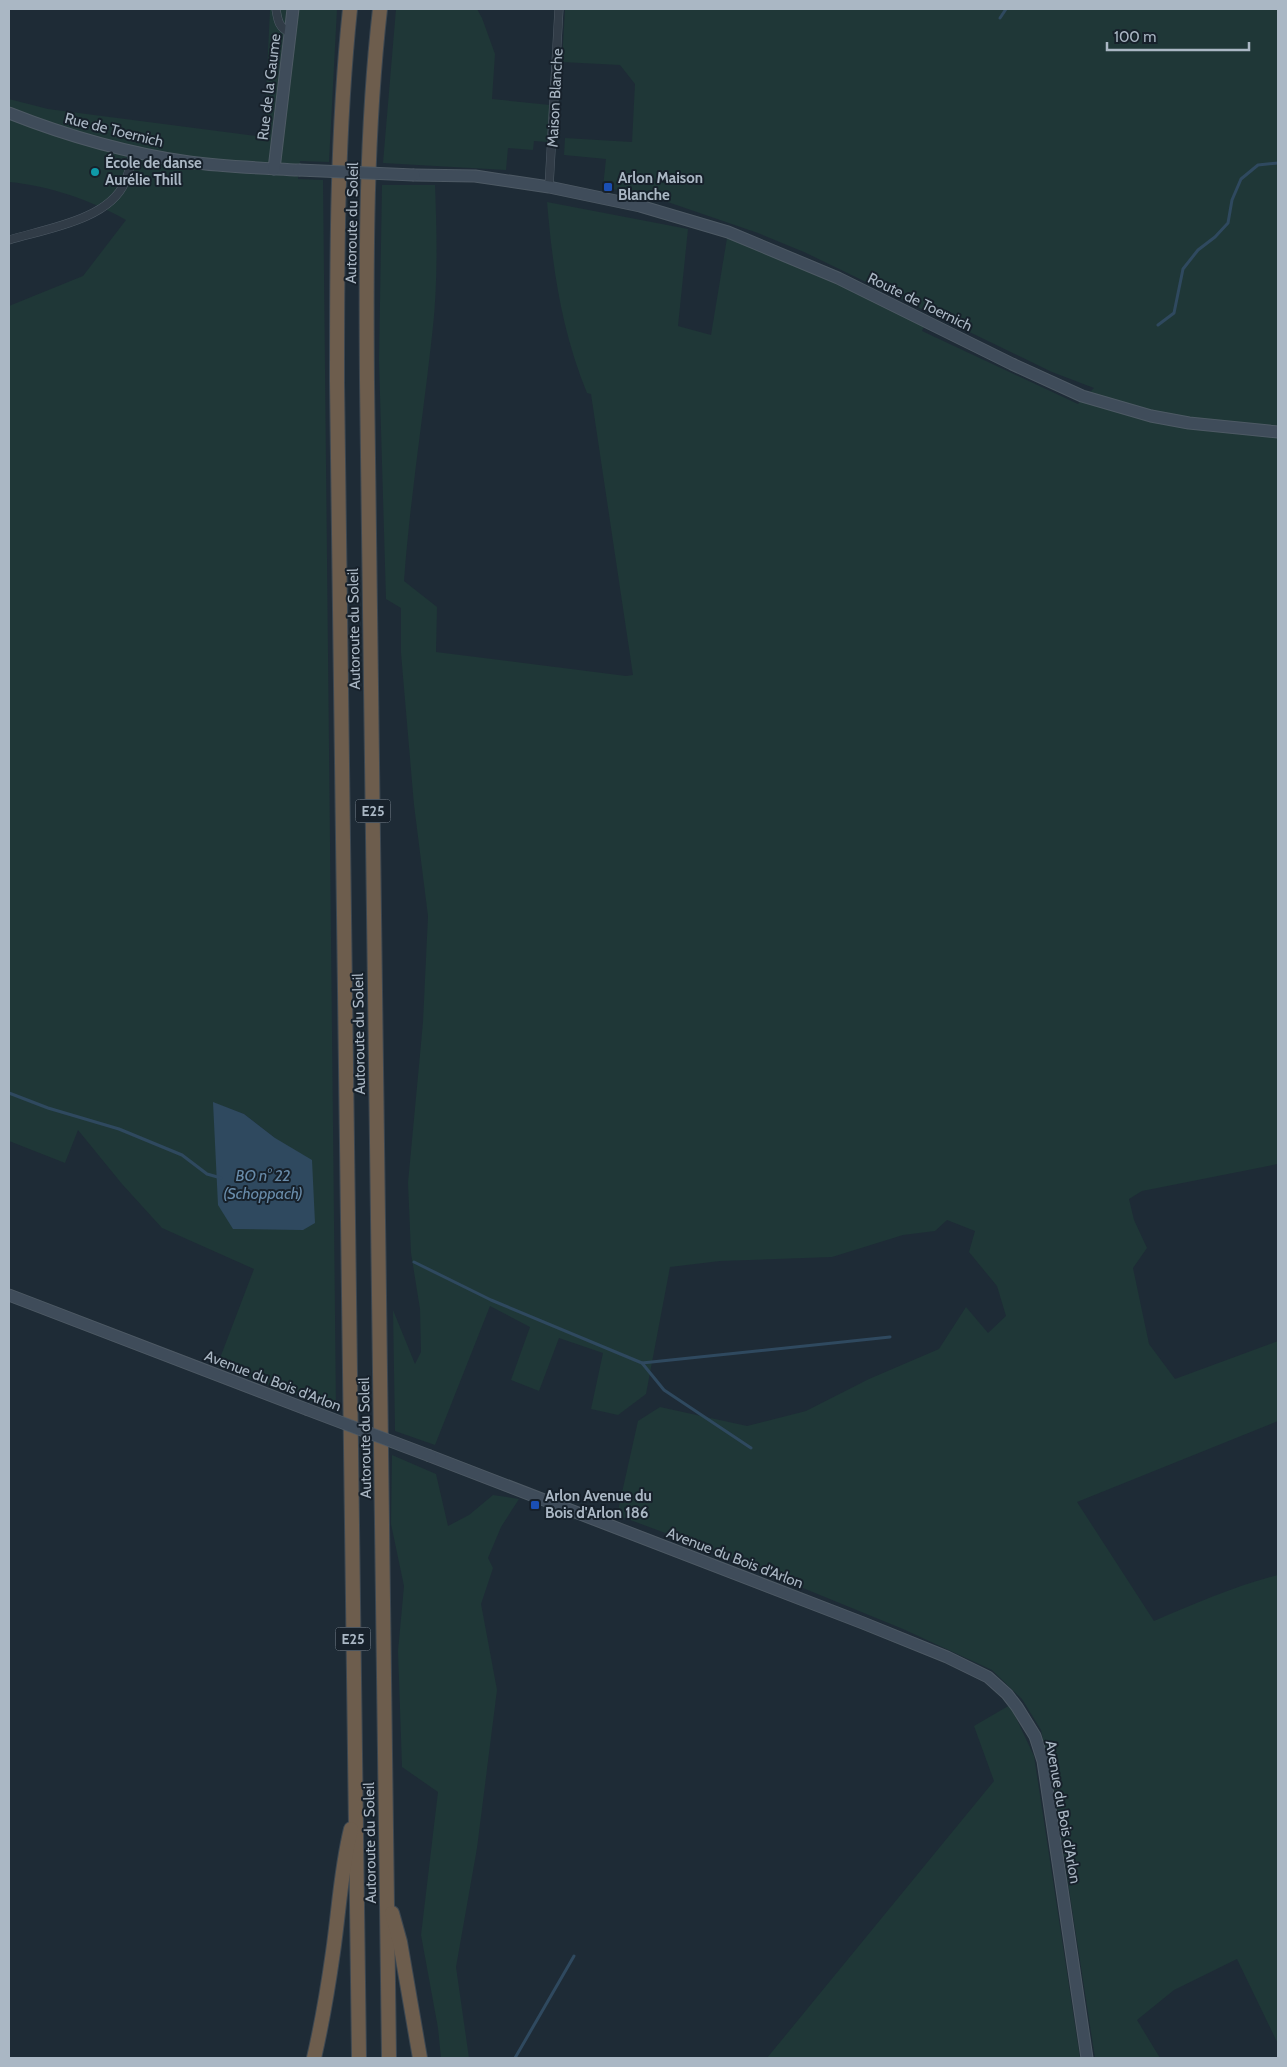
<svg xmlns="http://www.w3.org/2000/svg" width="1287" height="2067" viewBox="0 0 1287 2067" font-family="Cabin,sans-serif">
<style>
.green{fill:#1f3737;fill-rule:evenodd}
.water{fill:#2f495f}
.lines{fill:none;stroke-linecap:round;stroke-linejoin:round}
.stream{stroke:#2f495f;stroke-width:3}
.street-casing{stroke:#4e5a65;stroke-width:9}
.secondary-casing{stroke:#4e5a65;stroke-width:13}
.highway-casing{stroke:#3c4751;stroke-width:16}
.street{stroke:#313c47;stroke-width:8}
.secondary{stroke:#3f4c5a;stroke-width:11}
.highway{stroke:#6d5d4d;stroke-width:14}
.secondary-bridge-casing{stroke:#4e5a65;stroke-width:13;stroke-linecap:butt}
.secondary-bridge{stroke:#3f4c5a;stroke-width:11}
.culture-dot{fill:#0f9aa8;stroke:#17212b;stroke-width:2}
.transit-dot{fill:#1a4fb4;stroke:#17212b;stroke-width:2}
.labels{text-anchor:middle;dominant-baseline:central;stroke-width:4;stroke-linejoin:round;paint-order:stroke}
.shield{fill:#17212b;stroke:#7e8a96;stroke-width:1}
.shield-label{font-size:14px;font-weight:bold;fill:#aab7c4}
.street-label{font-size:15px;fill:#aab7c4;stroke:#17212b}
.poi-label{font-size:15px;font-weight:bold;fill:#aab7c4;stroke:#17212b;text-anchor:start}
.water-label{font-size:16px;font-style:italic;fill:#698caa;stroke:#17212b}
</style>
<rect width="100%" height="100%" fill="#1e2b36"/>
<!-- green -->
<g class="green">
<path d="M270,9H337L329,162L300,161L298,179L323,180L336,1410L217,1366L254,1269L162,1228L122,1184L78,1130L65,1163L9,1141V306L83,276L126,220C91,200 50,186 9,182V99L48,109L264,137ZM214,1103L244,1114L275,1138Z"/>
<path d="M396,9H477L482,18L495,54L492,99L550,105L547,142L534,141L533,150L508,148L506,170L383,163Z"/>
<path d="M565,9H1278V1164L1142,1191L1129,1199L1134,1220L1147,1248L1133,1268L1149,1344L1175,1379L1278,1341V1421L1077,1502L1154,1621C1194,1604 1235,1586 1278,1575V2044L1237,1959L1174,1990L1137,2020L1160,2058H1095L1057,1811L1041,1730L1022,1699L992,1670L903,1629L708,1549L617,1515L638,1421L660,1407L747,1426L806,1411L869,1379L939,1349L966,1307L988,1333L1006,1316L997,1286L969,1252L975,1231L947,1220L935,1231L903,1235L832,1257L720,1261L670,1267L646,1394L618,1415L591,1409L603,1353L559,1338L539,1391L511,1380L530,1327L490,1306L435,1445L395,1431L393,1310L415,1364L421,1352L420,1309L411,1253L408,1183L423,1022L428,916L414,805L401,653V608L386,599L379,361L382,185H435C437,235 438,286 432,336C423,418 410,499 404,581L437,607L436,652L626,676L633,675L591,394L587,393C561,329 553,270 547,202L688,229L678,326L711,335L728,232L926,322L922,331L1078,404L1094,388L1052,372L804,252L758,233L656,198L603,187L606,159L564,155L565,138L632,142L635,84L620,65L562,62Z"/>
<path d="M392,1455L436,1474L448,1526L469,1515L493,1495L519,1499L501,1527L488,1558L493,1568L481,1604L497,1690L477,1848L456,1967L469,2058H441L438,2028L421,1935L438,1792L402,1767L398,1651L404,1586L391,1524Z"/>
<path d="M1010,1705L1034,1756L1080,2058H767L994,1781L974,1726Z"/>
</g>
<!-- water -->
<path class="water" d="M213,1102L244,1114L275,1138L312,1160L315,1223L303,1230L233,1229L218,1205Z"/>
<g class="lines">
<!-- stream -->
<g class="stream">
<path d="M1000,18L1006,9"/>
<path d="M1158,325L1174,313L1183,269L1198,250L1215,237L1228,223L1232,200L1241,179L1258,165L1278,163"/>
<path d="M9,1093L48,1108L119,1129L182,1155L207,1174L221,1178"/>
<path d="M414,1262L491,1300L642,1363L664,1390L751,1448"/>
<path d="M642,1363L890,1337"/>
<path d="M515,2058L574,1956"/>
</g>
<defs>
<g id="street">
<path d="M276,9C278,22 279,27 290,33"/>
<path d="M549,187L559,9"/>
<path d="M9,240C45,229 109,220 125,182C129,173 131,162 133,152"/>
</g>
<g id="secondary">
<path d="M9,113C67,136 127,153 189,162C225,167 262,168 299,170"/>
<path d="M274,169L293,9"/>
<path d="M414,175L475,176L549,187L640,206L728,232L838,278L1012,364L1082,396L1151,416L1189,423L1278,432"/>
<path d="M9,1295L306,1409"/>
<path d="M430,1456L863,1623L947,1657L988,1677L1007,1694L1017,1707L1035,1736L1043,1761L1087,2058"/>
</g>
<g id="highway">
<path d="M350,9C337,133 337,257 337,382L359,2058"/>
<path d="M380,9C366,132 366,257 367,381L389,2058"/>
<path d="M392,1913L400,1942L420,2058"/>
<path d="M314,2058C322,2023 328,1988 333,1952C339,1911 341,1869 351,1829"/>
</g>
</defs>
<!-- street casing -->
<use href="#street" class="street-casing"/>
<!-- secondary casing -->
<use href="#secondary" class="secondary-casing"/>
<!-- highway casing -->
<use href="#highway" class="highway-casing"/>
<!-- street -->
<use href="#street" class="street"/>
<!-- secondary -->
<use href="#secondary" class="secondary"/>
<!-- highway -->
<use href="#highway" class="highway"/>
<defs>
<g id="secondary-bridge">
<path d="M299,170L414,175"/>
<path d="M306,1409L430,1456"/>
</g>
</defs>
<!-- secondary-bridge casing -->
<use href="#secondary-bridge" class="secondary-bridge-casing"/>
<!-- secondary-bridge -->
<use href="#secondary-bridge" class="secondary-bridge"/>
</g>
<!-- markers -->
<circle class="culture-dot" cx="95" cy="172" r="5"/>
<g class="transit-dot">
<rect x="603" y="182" width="10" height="10" rx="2.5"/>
<rect x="530" y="1500" width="10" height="10" rx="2.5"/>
</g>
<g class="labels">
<!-- shield labels -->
<g class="shield">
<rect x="355.5" y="799.5" width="35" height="23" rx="4"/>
<rect x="335.5" y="1627.5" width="35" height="23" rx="4"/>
</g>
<g class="shield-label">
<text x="373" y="811">E25</text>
<text x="353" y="1639">E25</text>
</g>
<!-- street labels -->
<g class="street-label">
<text transform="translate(269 87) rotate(-83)">Rue de la Gaume</text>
<text transform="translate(555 98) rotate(-87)">Maison Blanche</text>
<text transform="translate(114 130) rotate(14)">Rue de Toernich</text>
<text transform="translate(352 223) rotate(-89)">Autoroute du Soleil</text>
<text transform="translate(920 302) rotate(26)">Route de Toernich</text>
<text transform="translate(354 629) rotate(-91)">Autoroute du Soleil</text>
<text transform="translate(359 1034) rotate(-91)">Autoroute du Soleil</text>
<text transform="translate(273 1381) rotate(21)">Avenue du Bois d'Arlon</text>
<text transform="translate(365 1438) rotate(-91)">Autoroute du Soleil</text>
<text transform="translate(735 1558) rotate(21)">Avenue du Bois d'Arlon</text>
<text transform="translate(1063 1812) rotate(80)">Avenue du Bois d'Arlon</text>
<text transform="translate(370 1843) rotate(-91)">Autoroute du Soleil</text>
</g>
<!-- poi labels -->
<g class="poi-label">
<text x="105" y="163">École de danse<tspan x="105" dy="17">Aurélie Thill</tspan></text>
<text x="618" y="178">Arlon Maison<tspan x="618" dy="17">Blanche</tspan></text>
<text x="545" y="1496">Arlon Avenue du<tspan x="545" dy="17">Bois d'Arlon 186</tspan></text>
</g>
<!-- water labels -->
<g class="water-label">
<text x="263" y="1175">BO n° 22<tspan x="263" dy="18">(Schoppach)</tspan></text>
</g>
</g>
<!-- border -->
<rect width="1287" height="2067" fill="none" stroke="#aab7c4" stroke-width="20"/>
<!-- scale -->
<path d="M1107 42v8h142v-8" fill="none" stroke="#aab7c4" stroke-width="2.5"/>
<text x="1114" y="42" font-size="15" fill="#aab7c4" stroke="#17212b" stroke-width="4" paint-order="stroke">100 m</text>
</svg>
